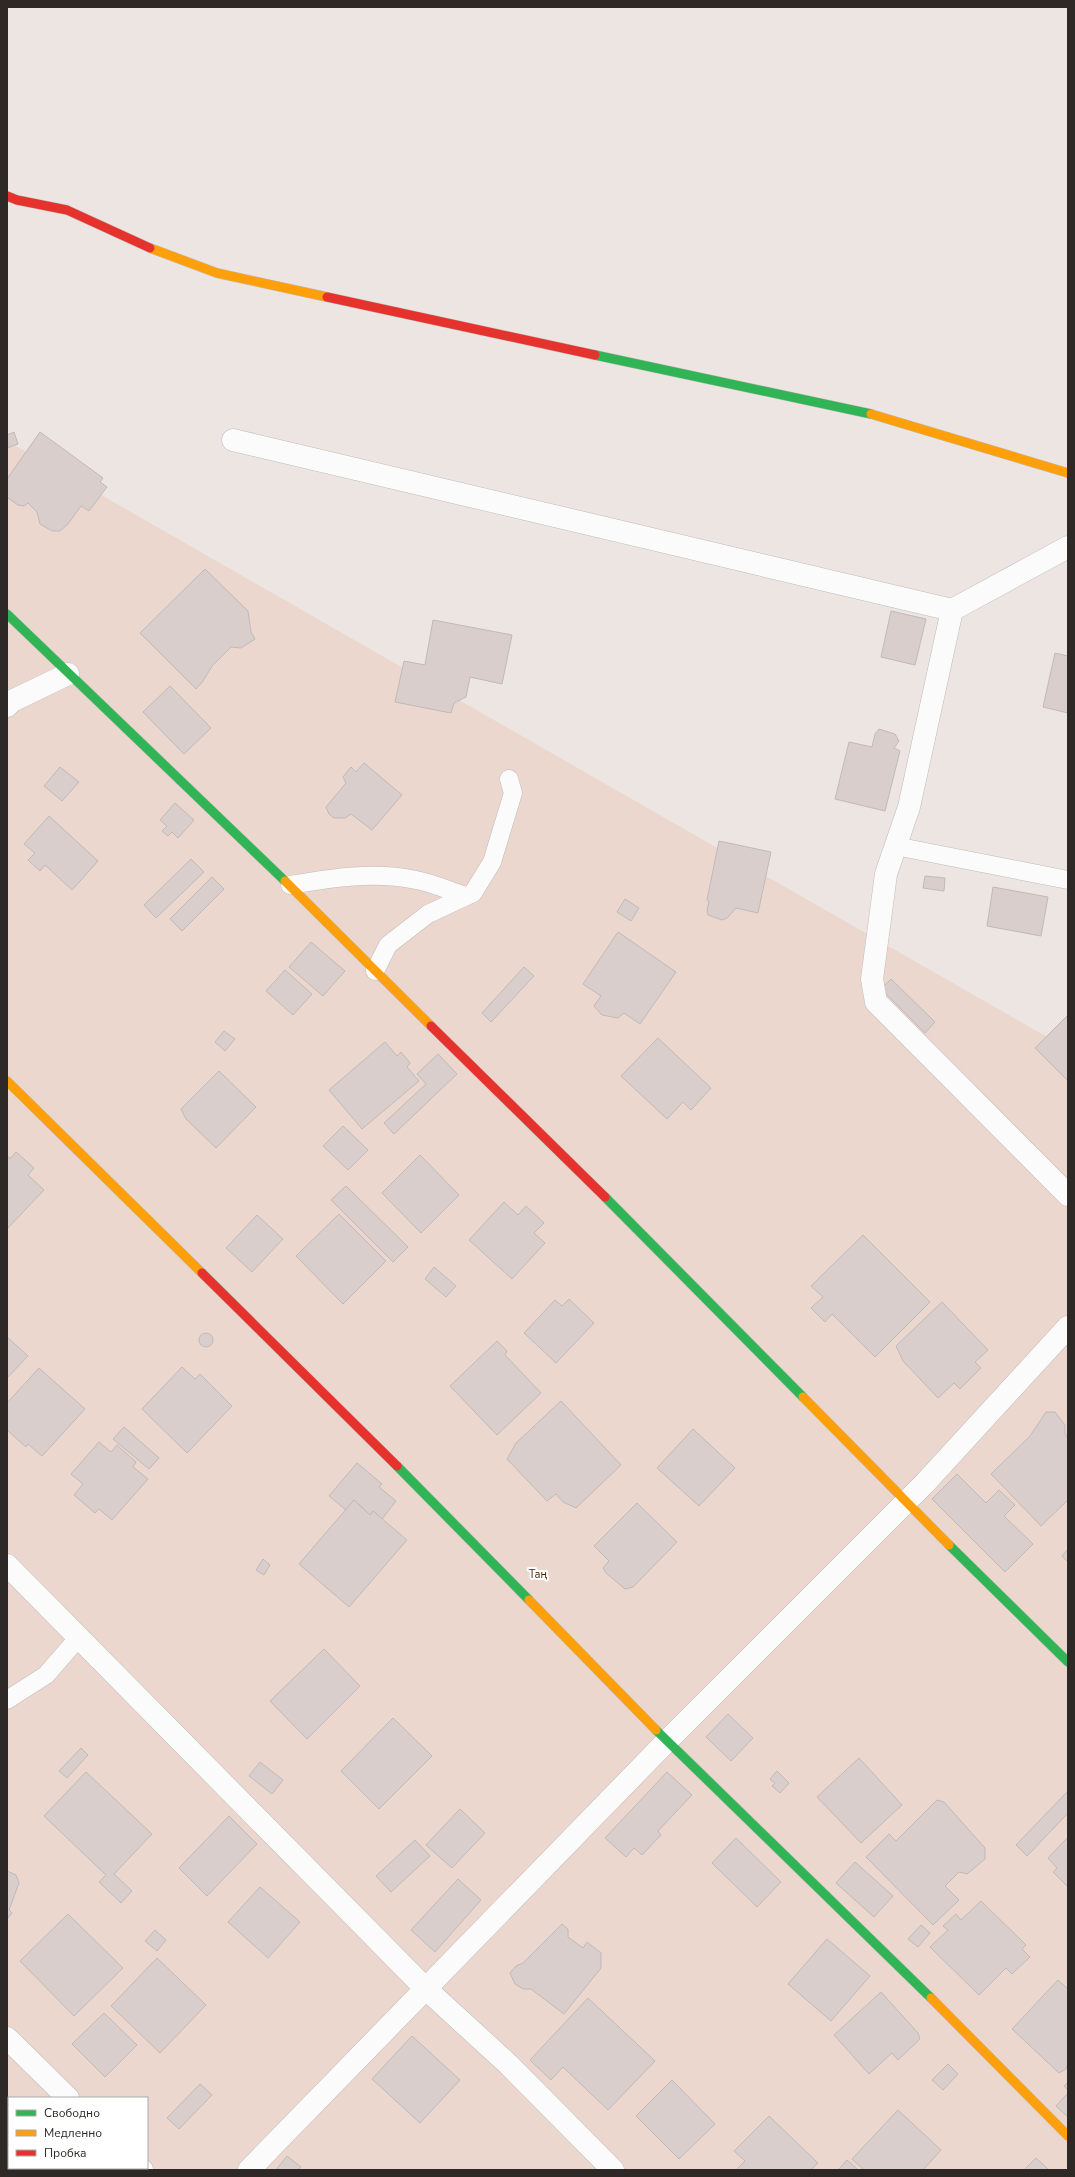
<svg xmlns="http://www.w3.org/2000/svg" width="1075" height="2177" viewBox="0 0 1075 2177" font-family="'Nunito Sans',sans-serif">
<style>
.green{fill:#ebd7cd;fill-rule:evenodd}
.building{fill:#dacecd;stroke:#bfbab8}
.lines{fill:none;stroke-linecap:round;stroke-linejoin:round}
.lane-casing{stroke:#c1bbb9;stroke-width:19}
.street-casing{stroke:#c1bbb9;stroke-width:23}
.fast-casing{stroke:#c1bbb9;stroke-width:10}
.slow-casing{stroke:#c1bbb9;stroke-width:10}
.jam-casing{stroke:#c1bbb9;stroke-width:10}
.lane{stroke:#fcfbfb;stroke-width:18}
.street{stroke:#fcfbfb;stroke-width:22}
.fast{stroke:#30b455;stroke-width:9}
.slow{stroke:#ff9f0a;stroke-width:9}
.jam{stroke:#e5322d;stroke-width:9}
.labels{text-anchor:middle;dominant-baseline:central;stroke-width:4;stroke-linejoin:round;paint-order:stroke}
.park-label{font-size:11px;fill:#492106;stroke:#fff}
</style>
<rect width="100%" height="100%" fill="#ece5e2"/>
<!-- green -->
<path class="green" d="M7,441L1068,1049V2170H7ZM9,2098H147V2168H9Z"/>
<!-- building -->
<g class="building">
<path d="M14,432L18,444L7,448V435Z"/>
<path d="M40,432L103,478L100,482L107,487L89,511L81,506L68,524L60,531H52L40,524L37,512L28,503L24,506L18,505L7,497V479Z"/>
<path d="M205,569L248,611L251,632L255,639L241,648L231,647L212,666L203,681L196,689L140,633Z"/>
<path d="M891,611L926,619L915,665L881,657Z"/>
<path d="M433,620L512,635L502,684L470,677L466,697L454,703L451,713L395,702L404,661L425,665Z"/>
<path d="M1055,653L1068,656V713L1043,707Z"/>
<path d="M170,686L211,728L184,754L143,712Z"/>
<path d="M879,729L895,734L899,741L894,748L900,751L885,811L835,799L849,742L872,747L875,734Z"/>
<path d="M364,763L402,795L372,830L351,814L345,818H334L329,814L326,807L346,783L343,777L351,767L356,772Z"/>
<path d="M60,767L79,782L62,801L44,786Z"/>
<path d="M175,803L194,820L178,838L172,832L168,836L162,831L167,826L160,820Z"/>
<path d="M49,816L98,861L72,890L45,865L40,871L28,860L35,853L24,844Z"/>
<path d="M719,841L771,852L758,913L736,908L727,918L722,920L708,915L707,910L709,902L707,900Z"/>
<path d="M191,859L204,872L156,918L144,905Z"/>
<path d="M925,876L945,878L944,891L923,888Z"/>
<path d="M212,877L224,889L182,931L170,919Z"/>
<path d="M993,887L1048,897L1041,936L987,926Z"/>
<path d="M625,899L639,908L631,921L617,912Z"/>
<path d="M618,932L676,972L640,1024L624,1013L618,1018L602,1015L594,1006L601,996L583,984Z"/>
<path d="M311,942L345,971L323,996L289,967Z"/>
<path d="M524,967L534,976L491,1022L482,1013Z"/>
<path d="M285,970L312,994L293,1015L266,991Z"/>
<path d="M891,979L935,1022L925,1033L881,989Z"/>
<path d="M1068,1015V1081L1035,1048Z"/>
<path d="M224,1031L235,1039L225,1051L215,1042Z"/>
<path d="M658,1038L711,1088L691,1110L683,1102L667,1119L621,1076Z"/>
<path d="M385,1042L397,1056L401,1052L410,1063L407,1067L419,1081L362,1129L329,1090Z"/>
<path d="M438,1054L457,1074L394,1134L384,1123L426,1084L417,1074Z"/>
<path d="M219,1071L256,1107L216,1148L186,1119L181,1109Z"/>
<path d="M343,1126L368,1150L348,1170L323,1146Z"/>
<path d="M16,1152L34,1168L28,1175L44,1190L7,1229V1155L10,1159Z"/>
<path d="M420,1155L459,1195L421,1233L382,1193Z"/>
<path d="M346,1186L408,1247L393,1262L331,1200Z"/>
<path d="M504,1202L518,1215L526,1206L544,1223L534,1233L545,1243L512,1279L469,1240Z"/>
<path d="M339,1214L386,1261L343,1304L296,1256Z"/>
<path d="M257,1215L283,1239L252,1272L226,1248Z"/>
<path d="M863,1235L930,1302L875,1357L832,1314L825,1322L811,1308L823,1297L811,1286Z"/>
<path d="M434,1267L456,1286L446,1297L425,1279Z"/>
<path d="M569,1299L594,1323L556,1363L524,1333L555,1300L562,1306Z"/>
<path d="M942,1302L988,1350L975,1362L981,1368L960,1389L954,1383L938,1398L903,1361L896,1346Z"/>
<circle cx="206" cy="1340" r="7"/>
<path d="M7,1337L28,1356L7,1378Z"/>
<path d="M497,1341L507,1351L505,1355L541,1393L497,1435L450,1386Z"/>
<path d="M182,1367L195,1379L200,1374L232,1406L187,1453L142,1409Z"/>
<path d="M39,1368L85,1409L42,1456L28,1444L26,1447L7,1430V1403Z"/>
<path d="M561,1401L621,1465L576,1508L563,1502L556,1494L547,1501L507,1459L516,1443Z"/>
<path d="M1046,1412H1055L1065,1425V1434L1068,1438V1500L1041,1526L991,1474L1030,1436Z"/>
<path d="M124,1427L159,1458L149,1469L113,1439Z"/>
<path d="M693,1429L735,1468L699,1506L657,1468Z"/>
<path d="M99,1442L111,1452L117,1445L136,1462L133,1467L148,1479L112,1520L99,1509L95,1513L74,1495L83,1484L71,1474Z"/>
<path d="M357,1463L382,1484L379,1487L396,1501L382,1519L373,1511L370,1515L354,1500L346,1510L329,1496Z"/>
<path d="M957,1474L986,1503L999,1490L1015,1505L1004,1516L1033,1544L1005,1572L932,1499Z"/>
<path d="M354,1500L370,1515L373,1511L407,1540L349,1607L299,1564Z"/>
<path d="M637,1503L677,1542L633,1587L625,1589L606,1573L603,1568L609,1561L594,1546Z"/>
<path d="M1068,1549V1562L1062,1556Z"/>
<path d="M263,1559L270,1565L264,1575L256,1570Z"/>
<path d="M324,1649L360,1686L307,1739L270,1701Z"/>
<path d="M728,1714L753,1738L731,1761L706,1737Z"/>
<path d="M393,1718L432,1756L379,1809L341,1771Z"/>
<path d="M81,1748L88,1755L67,1778L59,1771Z"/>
<path d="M859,1758L902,1805L861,1843L817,1797Z"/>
<path d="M260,1762L283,1780L272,1794L249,1776Z"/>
<path d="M777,1771L789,1783L780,1793L772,1786L775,1783L770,1779Z"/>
<path d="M86,1772L152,1834L114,1874L132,1891L121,1903L99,1882L106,1875L44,1816Z"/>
<path d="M667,1772L692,1795L658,1831L661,1835L642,1855L634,1848L626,1857L605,1838Z"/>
<path d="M1068,1791V1813L1027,1856L1016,1845Z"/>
<path d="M937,1800L944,1802L985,1848V1859L967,1874L959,1872L945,1886L959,1900L933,1925L866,1857L889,1834L896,1841Z"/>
<path d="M460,1809L485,1833L452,1868L426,1845Z"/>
<path d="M229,1816L257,1844L207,1896L179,1868Z"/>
<path d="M1068,1837V1887L1053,1872L1057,1868L1048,1858Z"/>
<path d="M736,1838L781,1882L757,1907L712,1863Z"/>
<path d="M415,1840L430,1856L391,1892L376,1876Z"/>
<path d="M855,1862L893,1896L874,1917L836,1883Z"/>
<path d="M7,1871L16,1875L19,1883L9,1910L12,1913L7,1919Z"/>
<path d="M458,1879L481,1900L435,1952L411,1930Z"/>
<path d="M260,1887L300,1922L268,1958L228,1922Z"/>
<path d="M981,1901L1026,1945L1022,1949L1030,1957L1012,1974L1006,1968L979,1995L930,1947L948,1930L943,1926L956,1914L961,1920Z"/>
<path d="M68,1914L123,1968L74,2016L20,1961Z"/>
<path d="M562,1924L568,1929V1937L583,1948L587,1942L601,1953V1968L564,2014L531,1989H523L515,1984L510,1973L516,1966L523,1963Z"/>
<path d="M921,1925L930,1933L918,1947L908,1939Z"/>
<path d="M155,1930L166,1940L157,1951L145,1941Z"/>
<path d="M827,1939L870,1976L831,2021L788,1984Z"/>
<path d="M157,1958L206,2005L160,2053L111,2006Z"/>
<path d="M1058,1980L1068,1989V2063L1066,2069L1059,2073L1012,2029Z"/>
<path d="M881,1992L918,2033L920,2039L898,2060L892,2053L869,2074L834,2035Z"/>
<path d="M588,1998L655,2061L608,2110L563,2067L551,2080L530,2060Z"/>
<path d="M104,2013L137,2045L105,2077L72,2044Z"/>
<path d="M412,2036L460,2080L420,2123L372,2079Z"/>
<path d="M948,2064L958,2074L943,2090L932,2080Z"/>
<path d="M672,2080L715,2124L679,2159L636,2116Z"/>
<path d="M1068,2082V2090L1064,2086Z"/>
<path d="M200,2084L212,2095L179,2129L167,2118Z"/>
<path d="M1068,2093V2117L1056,2106Z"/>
<path d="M898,2110L941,2150L923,2170H864L852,2159Z"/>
<path d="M769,2116L818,2163L811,2170H736L745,2161L734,2151Z"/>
<path d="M287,2156L301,2167L298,2170H276Z"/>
<path d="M1036,2158L1049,2170H1024Z"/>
<path d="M847,2160L858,2170H838Z"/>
</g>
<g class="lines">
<defs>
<g id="lane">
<path d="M895,846L1068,880"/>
<path d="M290,885C332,878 374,871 416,880C433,883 450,891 466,896"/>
<path d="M375,971L388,945L428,914L473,893L492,862L513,793L509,779"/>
<path d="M7,1700L46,1675L79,1637"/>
</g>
<g id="street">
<path d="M233,440L952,610"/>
<path d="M1068,547L952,610L909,807L886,874L872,979L876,1002L1068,1195"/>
<path d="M7,706L12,701L68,674"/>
<path d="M7,1565L425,1988L508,2064L613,2170"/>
<path d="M7,2038L68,2098"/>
<path d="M140,2168L142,2170"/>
<path d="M249,2170L667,1741L925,1483L1068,1327"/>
</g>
<g id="fast">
<path d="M595,355L871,414"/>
<path d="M7,614L285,881"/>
<path d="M605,1197L803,1397"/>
<path d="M397,1466L529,1600"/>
<path d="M949,1545L1068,1662"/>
<path d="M656,1730L931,1998"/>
</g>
<g id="slow">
<path d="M150,248L217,273L327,297"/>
<path d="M871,414L1068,473"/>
<path d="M285,881L431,1026"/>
<path d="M7,1081L202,1273"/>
<path d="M803,1397L949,1545"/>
<path d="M529,1600L656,1730"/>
<path d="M931,1998L1068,2136"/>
</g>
<g id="jam">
<path d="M7,196L17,200L67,210L150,248"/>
<path d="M327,297L595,355"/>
<path d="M431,1026L605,1197"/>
<path d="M202,1273L397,1466"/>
</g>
</defs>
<!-- lane casing -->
<use href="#lane" class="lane-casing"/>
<!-- street casing -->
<use href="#street" class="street-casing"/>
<!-- fast casing -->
<use href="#fast" class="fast-casing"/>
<!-- slow casing -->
<use href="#slow" class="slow-casing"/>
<!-- jam casing -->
<use href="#jam" class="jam-casing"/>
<!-- lane -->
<use href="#lane" class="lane"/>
<!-- street -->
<use href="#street" class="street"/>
<!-- fast -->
<use href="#fast" class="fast"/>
<!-- slow -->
<use href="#slow" class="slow"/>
<!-- jam -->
<use href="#jam" class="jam"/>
</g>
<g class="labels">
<!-- park labels -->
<g class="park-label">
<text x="538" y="1574">Таң</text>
</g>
</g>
<!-- border -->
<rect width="1075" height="2177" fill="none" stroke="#2e2927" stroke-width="16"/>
<!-- legend -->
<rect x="8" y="2097" width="140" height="72" fill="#ffffff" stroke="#aba9a9"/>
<rect x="16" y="2110" width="20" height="6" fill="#30b455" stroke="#aba9a9"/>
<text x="44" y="2117" font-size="12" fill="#2e2927">Свободно</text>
<rect x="16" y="2130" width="20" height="6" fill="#ff9f0a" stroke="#aba9a9"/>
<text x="44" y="2137" font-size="12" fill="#2e2927">Медленно</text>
<rect x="16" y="2150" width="20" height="6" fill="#e5322d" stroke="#aba9a9"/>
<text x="44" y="2157" font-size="12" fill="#2e2927">Пробка</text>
</svg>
